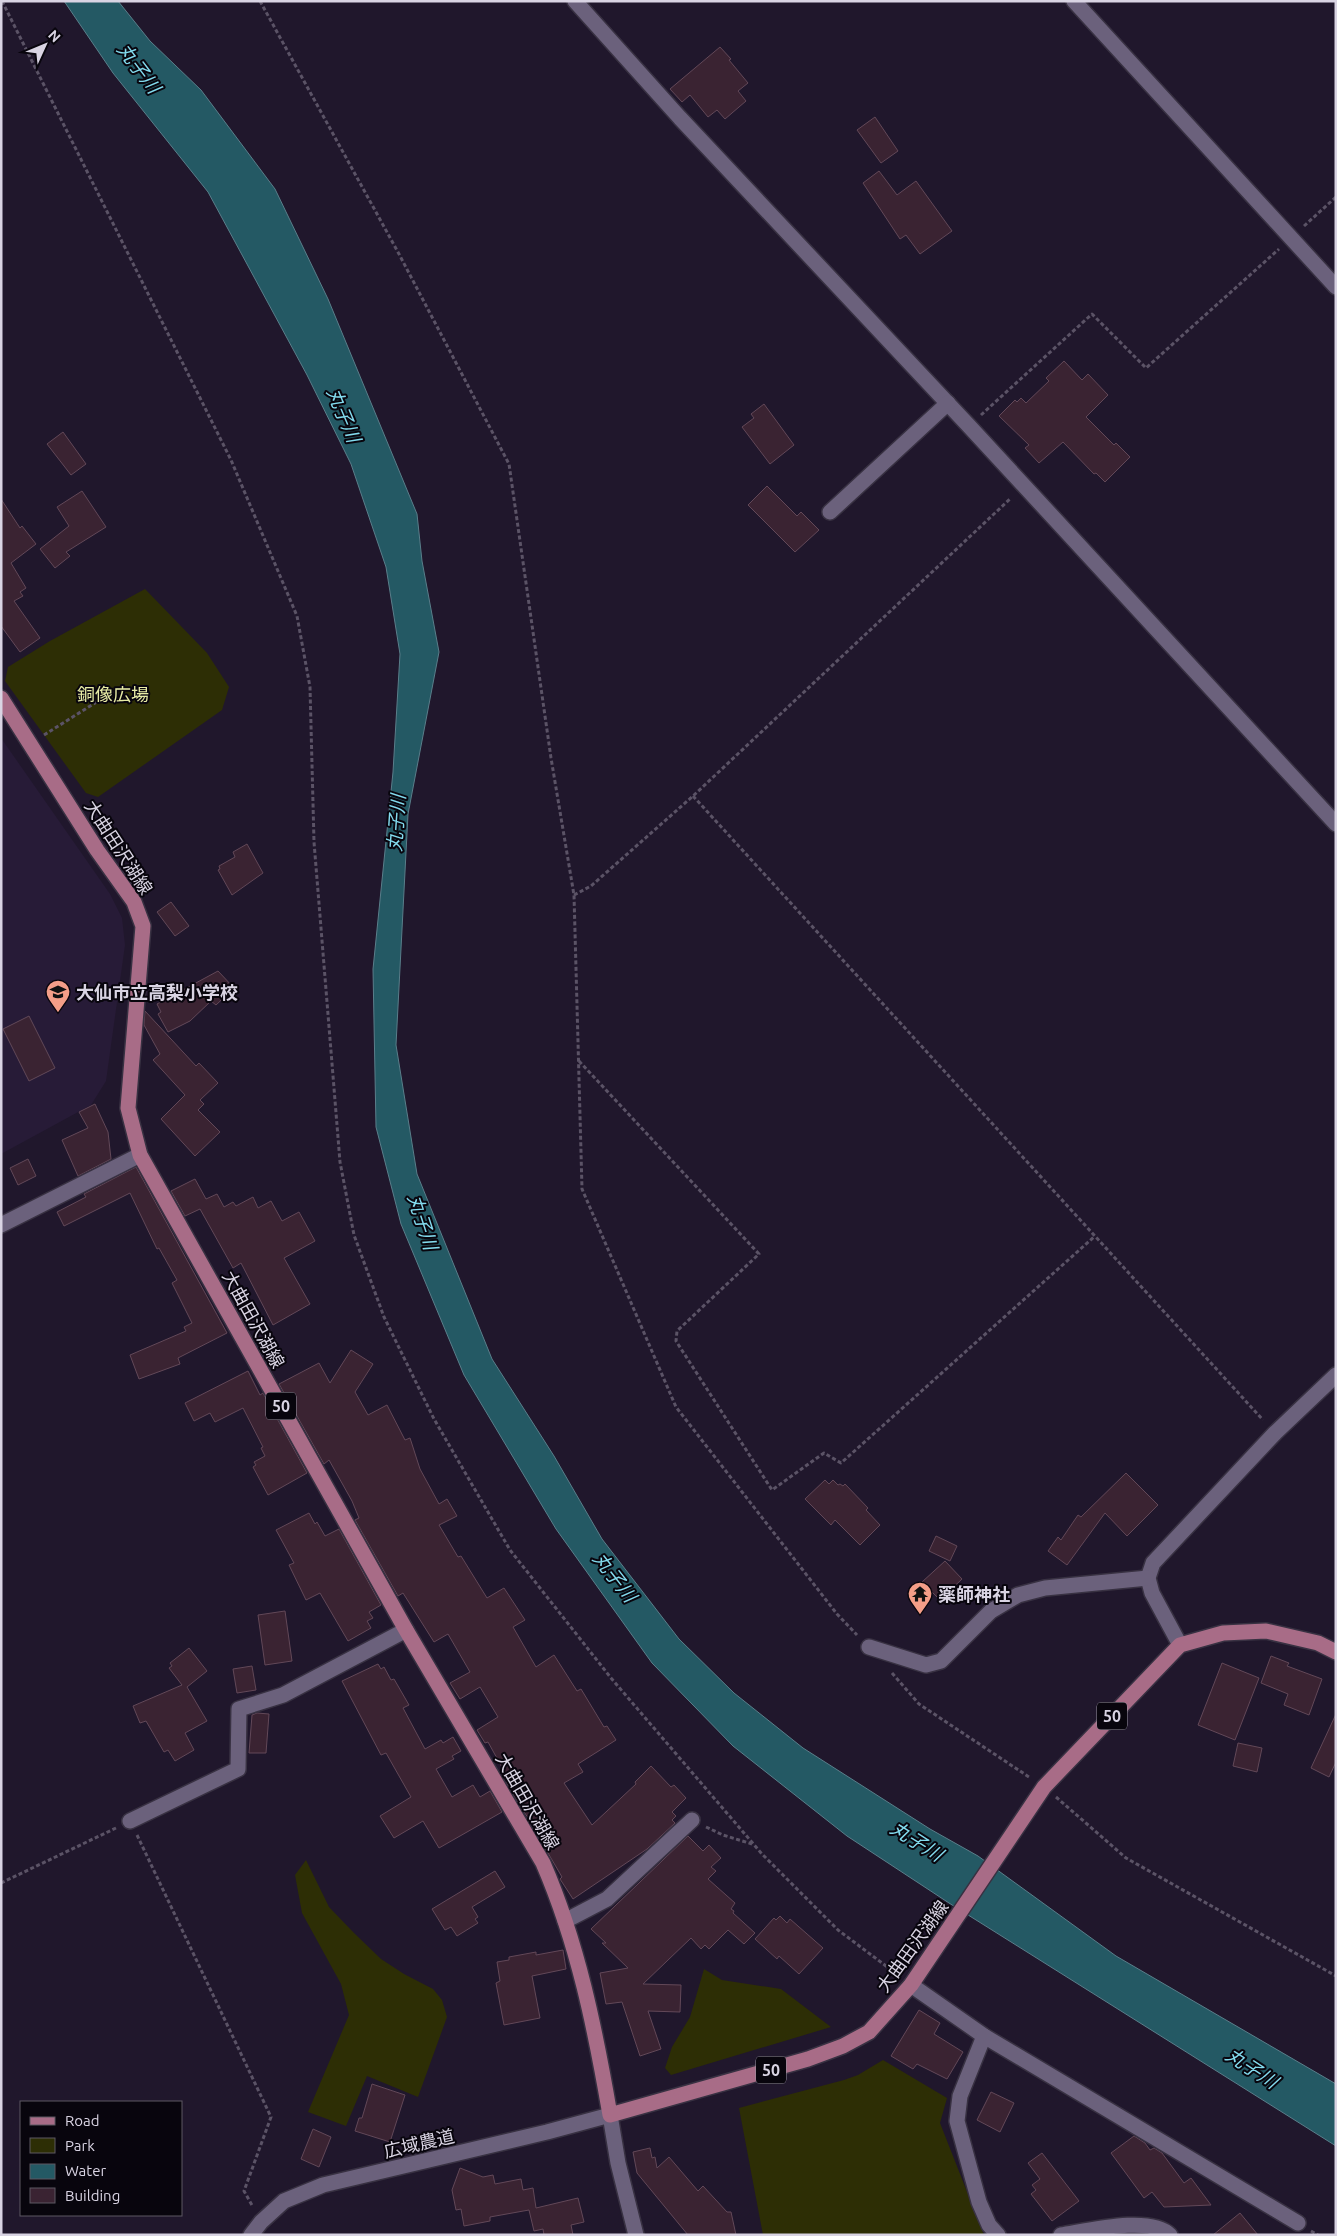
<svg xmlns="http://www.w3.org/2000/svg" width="1337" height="2236" viewBox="0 0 1337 2236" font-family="Ubuntu,'Noto Sans JP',sans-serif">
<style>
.built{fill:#271b37}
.green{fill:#2d2e05}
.water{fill:#245964;stroke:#5a7e8a}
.building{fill:#3a2332;stroke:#624858}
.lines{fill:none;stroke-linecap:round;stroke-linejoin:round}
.minor-casing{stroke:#383142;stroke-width:18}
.major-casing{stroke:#383142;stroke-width:18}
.path{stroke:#5b5366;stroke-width:3;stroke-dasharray:4 2.5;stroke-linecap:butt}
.minor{stroke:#6b617c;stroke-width:15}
.major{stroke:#a86c87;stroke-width:15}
.labels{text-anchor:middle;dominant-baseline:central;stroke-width:4;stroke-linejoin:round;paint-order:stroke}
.shield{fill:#08050d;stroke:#9a96a3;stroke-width:1}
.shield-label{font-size:16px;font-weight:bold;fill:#d9d4e3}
.park-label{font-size:18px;fill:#e7eba5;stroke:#08050d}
.street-label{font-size:18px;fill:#d9d4e3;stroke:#08050d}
.poi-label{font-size:18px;font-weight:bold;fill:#d9d4e3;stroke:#08050d;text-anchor:start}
.water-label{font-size:19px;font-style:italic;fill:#83dbee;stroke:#08050d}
</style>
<rect width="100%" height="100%" fill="#20172c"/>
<!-- built -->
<path class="built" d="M1,738L110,894L122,918L125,945L106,1081L91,1105L1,1154Z"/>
<!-- green -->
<g class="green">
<path d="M145,589L207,653L229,687L222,710L98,797L86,793L5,681L8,667L50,641Z"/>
<path d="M306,1860L329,1907L354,1933L381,1959L404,1974L433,1989L442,2000L447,2017L418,2097L367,2076L346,2126L308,2112L349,2015L341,1984L302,1913L295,1875Z"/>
<path d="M704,1969L722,1980L781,1989L831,2027L671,2075L665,2068L672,2047L690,2017Z"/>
<path d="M883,2060L947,2098L940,2123L984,2235H763L739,2108L844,2080L858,2075Z"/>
</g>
<!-- water -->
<path class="water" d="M64,1H118L150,41L201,90L275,189L328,299L417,514L422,561L439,652L408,814L396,1045L417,1174L492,1359L554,1456L602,1539L679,1639L734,1693L803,1748L930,1829L978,1856L1116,1956L1336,2084V2146L949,1903L847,1836L733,1746L652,1663L556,1529L464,1375L401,1224L376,1127L373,969L393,772L400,654L386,567L351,464L307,375L208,192L113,73Z"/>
<!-- building -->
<g class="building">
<path d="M720,47L731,59L729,60L748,83L738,91L746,101L725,119L717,110L708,117L690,95L682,102L670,89Z"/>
<path d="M875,117L898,151L881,163L857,130Z"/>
<path d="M879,171L897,195L916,181L952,231L920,254L906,235L900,239L863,183Z"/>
<path d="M1064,361L1082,380L1088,374L1108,395L1086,417L1114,445L1116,443L1130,457L1105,482L1096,473L1094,474L1063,442L1039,463L1025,448L1029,445L999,416L1015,400L1017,402L1021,398L1026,403L1049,381L1046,378Z"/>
<path d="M764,404L794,445L770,464L742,427L754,418L751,414Z"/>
<path d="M63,432L86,464L71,475L47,444Z"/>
<path d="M767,486L797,516L801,512L819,530L795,552L748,505Z"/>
<path d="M82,491L106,527L66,552L70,556L55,568L40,549L69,526L57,507Z"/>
<path d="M1,499L20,528L22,526L36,544L11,563L26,588L20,592L23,596L14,601L40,638L20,652L1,626Z"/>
<path d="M247,844L263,873L232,895L218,870L220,869L219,866L235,857L233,852Z"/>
<path d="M171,902L189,926L175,936L157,912Z"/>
<path d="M218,971L234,988L216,1005L211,1001L190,1021L168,1032L158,1014L161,1012L157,1004Z"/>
<path d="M145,1011L196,1066L199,1063L218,1083L200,1100L204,1104L198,1110L220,1132L195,1156L161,1119L185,1095L153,1060L160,1054L144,1025Z"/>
<path d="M29,1016L55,1068L29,1081L3,1029Z"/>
<path d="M95,1104L108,1132L111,1159L78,1176L62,1140L88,1128L79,1112Z"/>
<path d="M28,1159L36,1176L18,1185L10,1168Z"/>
<path d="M136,1167L227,1333L178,1358L180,1364L139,1379L130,1355L186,1331L184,1327L192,1323L172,1283L177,1280L159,1248L157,1249L130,1193L64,1226L57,1212L86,1197L84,1194Z"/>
<path d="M195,1179L206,1199L217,1194L224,1207L233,1202L236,1206L253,1197L258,1208L271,1201L282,1221L299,1212L315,1241L284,1258L310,1304L273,1325L241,1263L233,1268L200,1209L185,1216L171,1191Z"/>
<path d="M351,1350L373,1364L355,1392L368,1415L387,1405L405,1440L410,1438L420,1469L439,1504L447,1499L457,1516L439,1525L458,1557L461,1556L487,1598L504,1588L525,1620L513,1627L536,1667L554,1655L577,1691L581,1689L604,1727L607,1726L616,1740L578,1764L583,1772L564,1783L592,1825L636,1784L635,1782L651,1766L671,1787L674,1785L686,1798L672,1812L676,1816L672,1820L675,1823L647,1849L573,1899L560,1879L562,1877L541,1841L544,1840L524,1812L506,1782L509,1780L488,1742L485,1743L477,1730L498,1717L480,1687L460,1699L450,1683L470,1672L448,1634L434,1642L403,1593L398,1596L355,1520L359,1518L352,1501L329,1460L324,1464L279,1384L319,1363L330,1383Z"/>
<path d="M248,1371L260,1395L263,1393L307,1473L268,1495L253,1467L256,1465L254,1462L265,1456L261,1448L263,1447L243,1408L215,1422L210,1413L194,1421L185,1403Z"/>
<path d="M1126,1473L1158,1505L1127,1536L1105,1513L1067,1565L1048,1551L1058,1537L1061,1540L1078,1515L1081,1517Z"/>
<path d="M825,1480L829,1484L833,1480L838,1485L840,1484L843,1486L845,1484L868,1508L866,1510L880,1525L860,1545L835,1520L831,1525L805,1499Z"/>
<path d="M309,1513L315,1524L317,1522L325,1536L339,1529L381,1605L369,1612L373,1618L367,1621L371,1628L348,1641L320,1593L306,1600L289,1565L294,1563L276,1530Z"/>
<path d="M936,1536L957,1546L950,1561L929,1551Z"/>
<path d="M945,1561L962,1579L940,1600L922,1582Z"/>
<path d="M285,1611L292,1661L265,1665L258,1615Z"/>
<path d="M189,1648L207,1671L187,1687L207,1721L185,1733L194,1750L175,1761L168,1750L164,1752L146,1721L140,1723L133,1706L182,1685L169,1668L172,1666L170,1663Z"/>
<path d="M1271,1656L1289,1663L1287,1666L1322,1679L1309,1715L1284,1705L1288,1694L1261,1683Z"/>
<path d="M1222,1663L1259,1678L1235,1740L1198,1725Z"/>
<path d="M378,1664L381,1669L384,1667L391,1680L394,1679L409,1705L403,1708L425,1749L441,1740L443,1743L453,1737L461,1751L452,1756L454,1759L436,1769L452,1797L473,1785L480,1797L490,1791L502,1812L439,1848L423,1821L394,1838L380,1816L411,1797L386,1753L381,1755L342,1681Z"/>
<path d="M252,1666L256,1690L237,1693L233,1669Z"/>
<path d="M257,1713L269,1714L266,1753H249L252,1715Z"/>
<path d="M1336,1714V1762L1329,1777L1311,1768Z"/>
<path d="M1238,1743L1262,1748L1257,1772L1233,1766Z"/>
<path d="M688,1836L703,1851L709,1845L721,1858L711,1867L716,1871L708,1879L735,1903L731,1909L734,1911L733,1913L755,1933L744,1944L728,1930L709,1949L705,1945L701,1949L691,1938L643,1984L681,1985L680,2012L648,2011L661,2049L640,2056L622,2002L606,2004L600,1973L628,1968L602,1943H606L591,1929Z"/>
<path d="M495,1871L505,1887L472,1907L478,1917L475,1919L478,1923L457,1936L451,1927L445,1930L432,1909Z"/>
<path d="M780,1916L787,1923L790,1919L823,1948L799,1974L779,1956L777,1959L755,1939L774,1918L776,1920Z"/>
<path d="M563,1950L566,1969L532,1976L540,2018L504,2025L496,1983L500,1981L497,1962L509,1960V1957L536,1952V1955Z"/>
<path d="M919,2010L940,2023L934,2034L963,2052L947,2079L917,2064L913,2069L891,2056Z"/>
<path d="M372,2084L405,2095L390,2142L355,2131L359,2118H362Z"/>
<path d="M991,2092L1014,2103L1000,2132L977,2120Z"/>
<path d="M313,2129L331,2137L319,2167L301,2159Z"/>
<path d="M1134,2136L1145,2143L1150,2150L1154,2148L1162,2153L1184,2183L1191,2178L1211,2205L1164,2207L1152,2192L1144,2198L1111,2153Z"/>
<path d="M650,2148L652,2158L655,2157L657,2168L669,2157L698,2191L703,2186L727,2212H731L736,2235H688L637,2173L633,2152Z"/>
<path d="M1042,2153L1079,2201L1052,2221L1031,2194L1036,2190L1032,2185L1040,2179L1028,2163Z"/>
<path d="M460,2168L483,2177L493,2175L495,2184L521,2179L523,2190L533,2188L536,2208L578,2198L584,2222L571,2225L573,2235H544L543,2229L534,2231L529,2210L490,2217V2221L464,2226L461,2209L456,2210L452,2190Z"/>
<path d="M1240,2213L1258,2235H1213Z"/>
</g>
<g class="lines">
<defs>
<g id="minor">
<path d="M575,1L680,118L969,426L1336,824"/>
<path d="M1074,1L1336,287"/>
<path d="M830,512L948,403"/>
<path d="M1,1225L140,1155"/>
<path d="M1180,1645L1152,1593L1148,1578L1153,1563L1275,1433L1336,1375"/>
<path d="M869,1647L926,1665L941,1661L991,1611L1018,1595L1045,1588L1148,1578"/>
<path d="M130,1821L238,1769L239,1709L283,1695L406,1630"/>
<path d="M565,1921L607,1899L692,1820"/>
<path d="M911,1985L984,2036L1298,2223"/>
<path d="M984,2036L960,2096L957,2121L979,2202L989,2225L998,2235"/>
<path d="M251,2235L261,2222L284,2201L323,2185L547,2132L610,2115L618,2163L636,2235"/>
<path d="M1061,2235C1087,2231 1150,2215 1170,2235"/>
</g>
<path id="major" d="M1,698L97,850L134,902L143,926L128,1108L140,1155L406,1630L543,1863C578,1944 595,2028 610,2115L808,2059L843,2046L869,2032L911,1985L1044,1787L1180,1645L1223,1633L1266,1631L1318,1643L1336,1652"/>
</defs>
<!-- minor casing -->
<use href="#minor" class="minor-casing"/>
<!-- major casing -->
<use href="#major" class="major-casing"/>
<!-- path -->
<g class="path">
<path d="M2,1L231,460L297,616L310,687L314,842L340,1162L354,1235L384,1317L434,1419L510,1550L611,1678L762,1854L838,1930L898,1975"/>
<path d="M260,1L399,254L509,464L551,758L574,895L582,1189L676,1407L837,1614L857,1635"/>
<path d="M1304,226L1336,197"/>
<path d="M981,415L1092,314L1146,368L1279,249"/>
<path d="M44,735L122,686"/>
<path d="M693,796L1263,1420"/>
<path d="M574,895L591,886L693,796L1011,498"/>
<path d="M579,1061L759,1254L677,1331L676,1341L772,1490L824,1453L841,1463L1095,1236"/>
<path d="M892,1673L919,1704L1029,1777"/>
<path d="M1056,1797L1126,1858L1336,1976"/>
<path d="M706,1827L723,1835L752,1844"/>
<path d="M137,1835L271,2117L244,2191L253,2207"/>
<path d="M1,1883L116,1828"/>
<path d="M1311,2231L1318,2235"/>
</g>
<!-- minor -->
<use href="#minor" class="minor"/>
<!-- major -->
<use href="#major" class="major"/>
</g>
<!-- icons -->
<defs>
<symbol id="school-pin" viewBox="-11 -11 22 30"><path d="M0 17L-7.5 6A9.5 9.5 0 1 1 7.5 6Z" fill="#f49e88" stroke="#08050d"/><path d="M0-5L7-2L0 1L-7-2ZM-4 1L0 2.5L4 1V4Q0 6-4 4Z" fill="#111"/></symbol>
<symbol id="temple-pin" viewBox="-11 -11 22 30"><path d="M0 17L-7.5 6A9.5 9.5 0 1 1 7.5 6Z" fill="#f49e88" stroke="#08050d"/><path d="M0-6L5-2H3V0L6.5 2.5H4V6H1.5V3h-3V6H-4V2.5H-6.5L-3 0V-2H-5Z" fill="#111"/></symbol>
</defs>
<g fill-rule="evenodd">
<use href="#school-pin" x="44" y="978" width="28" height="38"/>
<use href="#temple-pin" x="906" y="1580" width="28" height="38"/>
</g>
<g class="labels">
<!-- shield labels -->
<g class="shield">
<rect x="266" y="1392.5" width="30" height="27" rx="4"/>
<rect x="1097" y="1702.5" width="30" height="27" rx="4"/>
<rect x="756" y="2056.5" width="30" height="27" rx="4"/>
</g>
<g class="shield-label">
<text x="281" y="1406">50</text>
<text x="1112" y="1716">50</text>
<text x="771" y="2070">50</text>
</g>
<!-- park labels -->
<g class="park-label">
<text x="113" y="694">銅像広場</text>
</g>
<!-- street labels -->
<g class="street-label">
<text transform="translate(119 847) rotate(57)">大曲田沢湖線</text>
<text transform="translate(254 1319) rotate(61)">大曲田沢湖線</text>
<text transform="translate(528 1801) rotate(60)">大曲田沢湖線</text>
<text transform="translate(912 1946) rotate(-54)">大曲田沢湖線</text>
<text transform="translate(419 2143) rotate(-13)">広域農道</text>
</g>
<!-- poi labels -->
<g class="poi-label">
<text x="76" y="992">大仙市立高梨小学校</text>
<text x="938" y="1594">薬師神社</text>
</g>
<!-- water labels -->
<g class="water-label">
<text transform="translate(139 68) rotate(53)">丸子川</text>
<text transform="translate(344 415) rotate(67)">丸子川</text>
<text transform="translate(396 823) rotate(-86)">丸子川</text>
<text transform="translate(423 1222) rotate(72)">丸子川</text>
<text transform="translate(615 1577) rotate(52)">丸子川</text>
<text transform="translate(917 1841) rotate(32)">丸子川</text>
<text transform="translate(1252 2068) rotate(33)">丸子川</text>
</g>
</g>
<!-- border -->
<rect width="1337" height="2236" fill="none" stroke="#d9d4e3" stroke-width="5"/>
<!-- legend -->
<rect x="20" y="2101" width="162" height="115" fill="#08050d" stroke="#5c5863"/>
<rect x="30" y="2117" width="25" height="8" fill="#a86c87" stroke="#5c5863"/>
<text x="65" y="2126" font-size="15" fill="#d9d4e3">Road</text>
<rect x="30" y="2138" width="25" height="15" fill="#2d2e05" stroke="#5c5863"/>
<text x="65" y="2151" font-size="15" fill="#d9d4e3">Park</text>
<rect x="30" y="2164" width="25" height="15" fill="#245964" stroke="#5c5863"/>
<text x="65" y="2176" font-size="15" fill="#d9d4e3">Water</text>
<rect x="30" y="2188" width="25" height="15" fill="#3a2332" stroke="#5c5863"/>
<text x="65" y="2201" font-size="15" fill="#d9d4e3">Building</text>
<!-- north arrow -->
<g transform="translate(45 45) rotate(46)" stroke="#08050d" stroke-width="4" paint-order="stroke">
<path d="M0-4L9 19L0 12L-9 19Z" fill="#d9d4e3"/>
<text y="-8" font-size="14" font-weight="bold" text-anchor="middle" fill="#d9d4e3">N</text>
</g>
</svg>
